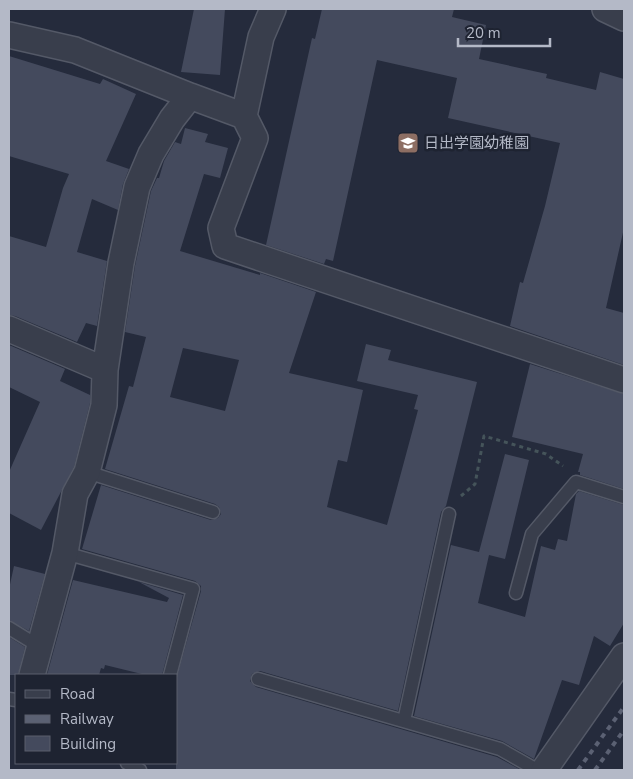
<svg xmlns="http://www.w3.org/2000/svg" width="633" height="779" viewBox="0 0 633 779" font-family="'Nunito Sans','Noto Sans JP',sans-serif">
<style>
.building{fill:#444a5d;fill-rule:evenodd}
.lines{fill:none;stroke-linecap:round;stroke-linejoin:round}
.lane-casing{stroke:#545967;stroke-width:15}
.street-casing{stroke:#545967;stroke-width:28}
.path{stroke:#45545a;stroke-width:3;stroke-dasharray:4 4;stroke-linecap:butt}
.lane{stroke:#393e4c;stroke-width:12}
.street{stroke:#393e4c;stroke-width:25}
.rail{stroke:#5b6173;stroke-width:4;stroke-dasharray:5 5;stroke-linecap:butt}
.labels{text-anchor:middle;stroke-width:5;stroke-linejoin:round;paint-order:stroke}
.poi-label{font-size:15px;fill:#b4b9c7;stroke:#1e2331;text-anchor:start}
</style>
<rect width="100%" height="100%" fill="#252b3c"/>
<path class="building" d="M194,9H225L220,75L181,72Z
M322,9H454L452,17L486,25L479,59L547,74L546,78L596,90L600,72L624,79V228L606,308L624,313V365L510,326L520,282L523,283L545,206L560,143L448,118L457,78L377,60L333,261L326,259L324,264L266,245L312,38L315,39Z
M9,56L100,84L103,79L136,94L106,161L129,169L123,184L118,210L92,199L77,252L107,261L97,326L86,323L77,342L15,316L9,315V236L46,247L63,188L69,174L9,156Z
M185,128L208,134L205,142L228,148L220,178L204,174L180,251L260,275V273L316,292L289,373L363,390L347,462L338,460L327,507L387,525L418,410L414,409L418,395L357,381L366,344L391,350L388,360L477,382L446,506L441,512L398,711L260,671L252,674L250,681L256,687L497,757L521,770H176V680L201,591V586L195,581L82,549L101,485L211,520L218,518L221,514L219,507L215,504L105,469L129,386L133,387L146,337L125,332L135,266L151,191L157,178H159L164,161L175,142L181,144ZM183,348L239,360L225,411L170,397Z
M9,345L65,369L60,381L90,395V403L74,467L41,530L9,513V472L40,402L9,387Z
M530,364L624,394V489L580,475V472H578L583,454L512,437Z
M505,454L529,460L505,559L489,555L478,603L525,617L541,546L555,550L558,539L567,541L576,494L579,491L624,505V623L610,646L594,636L579,685L562,680L534,759L502,741L414,716L451,545L479,552Z
M14,566L45,574L29,631L9,620V589Z
M73,580L167,602L169,598L139,582L183,595L162,675H146L105,665L104,669L101,668L99,675H47Z
M9,637L25,647L18,675H9Z"/>
<g class="lines">
<g class="lane-casing">
<path id="lane" d="M87,472L213,512
M65,553L193,589L170,675
M516,593L532,534L576,482L624,497
M9,628L40,647
M258,679L500,749L537,770
M9,699L16,700
M404,721L449,514
M127,763L140,770"/>
</g>
<g class="street-casing">
<path id="street" d="M273,9L261,37L244,116L255,138L221,228L225,246L624,380
M605,9L624,18
M9,35L75,50L190,96
M9,329L105,370
M32,675L65,553L75,494L87,472L104,405L105,370L121,263L137,187L151,154L172,119L190,96L244,116
M544,770L624,656"/>
</g>
<path class="path" d="M461,496L475,484L484,436L546,454L563,466"/>
<use href="#lane" class="lane"/>
<use href="#street" class="street"/>
<path class="rail" d="M578,770L624,707
M595,770L624,730"/>
</g>
<defs>
<g id="school-square" transform="scale(1.125)"><rect x="-9" y="-9" width="18" height="18" rx="4" fill="#8d6e63" stroke="#1e2331"/><path d="M0-5L7-2L0 1L-7-2ZM-4 1L0 2.5L4 1V4Q0 6-4 4Z" fill="#fff"/></g>
</defs>
<g fill-rule="evenodd">
<use href="#school-square" x="408" y="143"/>
</g>
<g class="labels">
<g class="poi-label">
<text x="424" y="148">日出学園幼稚園</text>
</g>
</g>
<rect width="633" height="779" fill="none" stroke="#b4b9c7" stroke-width="20"/>
<rect x="15" y="674" width="162" height="90" fill="#1e2331" stroke="#5a5f6d"/>
<rect x="25" y="690" width="25" height="8" fill="#393e4c" stroke="#5a5f6d"/>
<text x="60" y="699" font-size="15" fill="#b4b9c7">Road</text>
<rect x="25" y="715" width="25" height="8" fill="#5b6173" stroke="#5a5f6d"/>
<text x="60" y="724" font-size="15" fill="#b4b9c7">Railway</text>
<rect x="25" y="736" width="25" height="15" fill="#444a5d" stroke="#5a5f6d"/>
<text x="60" y="749" font-size="15" fill="#b4b9c7">Building</text>
<path d="M458 38v8h92v-8" fill="none" stroke="#b4b9c7" stroke-width="2.5"/>
<text x="466" y="38" font-size="15" fill="#b4b9c7" stroke="#1e2331" stroke-width="4" paint-order="stroke">20 m</text>
</svg>
